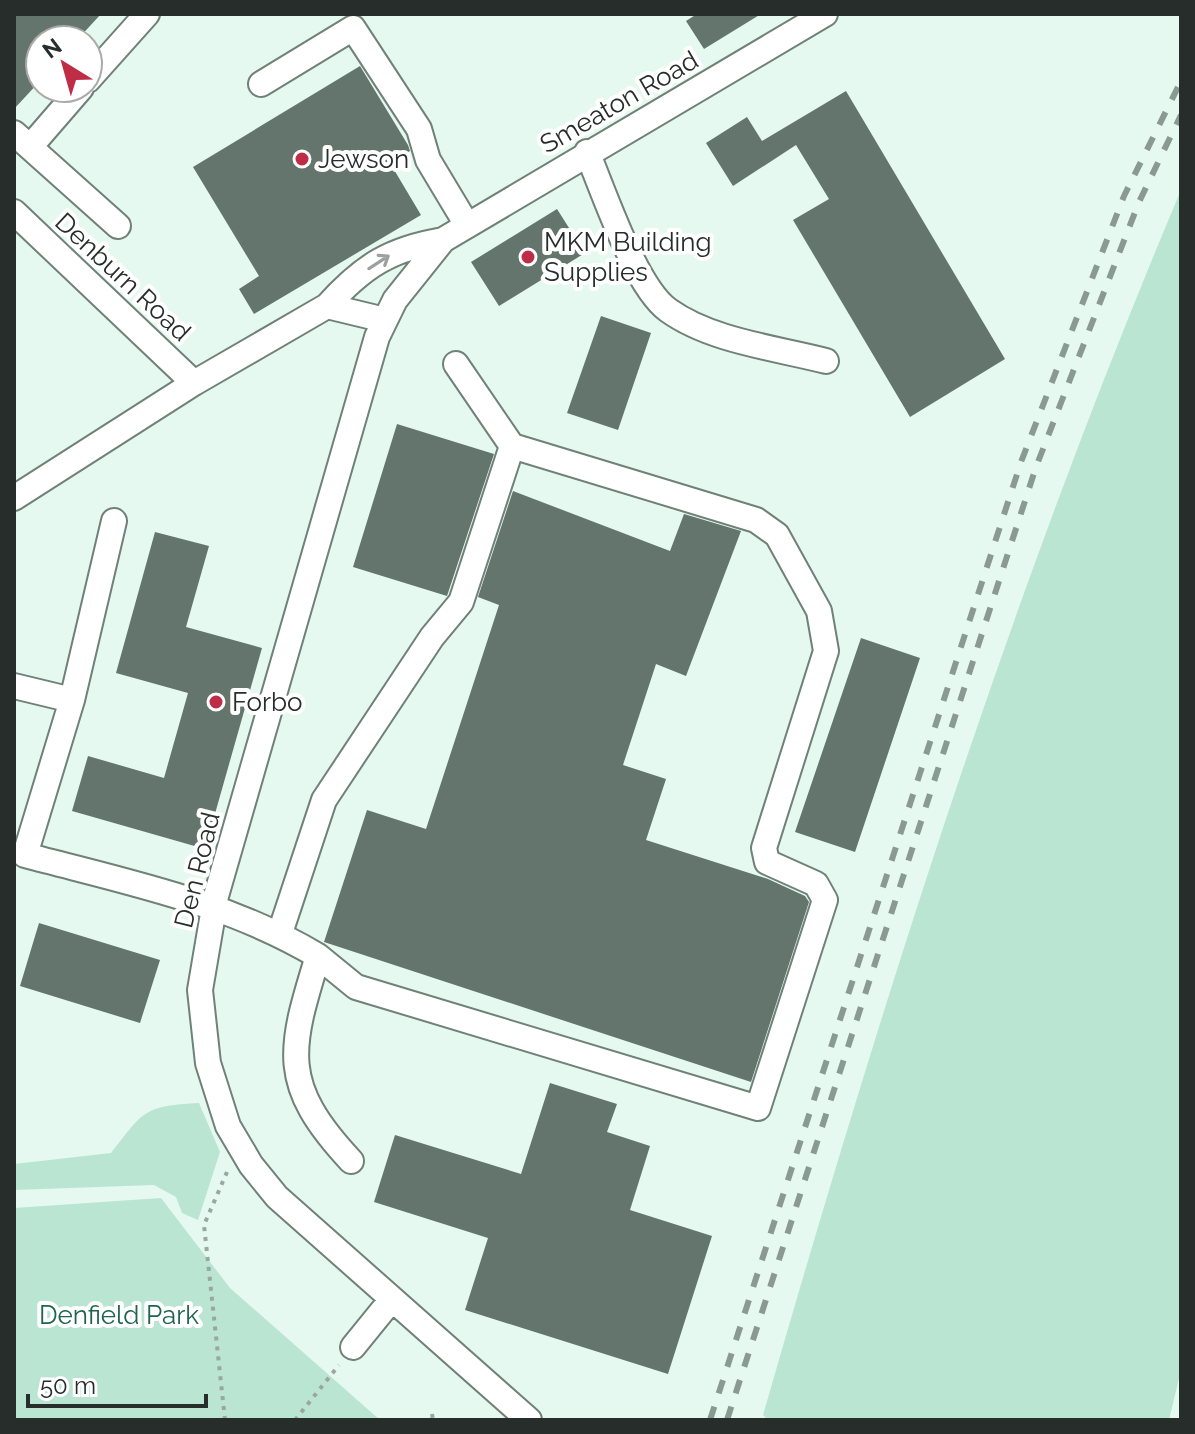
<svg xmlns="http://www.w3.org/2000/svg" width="1195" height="1434" viewBox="0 0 1195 1434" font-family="Raleway,sans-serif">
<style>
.green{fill:#bbe5d3}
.building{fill:#64756d}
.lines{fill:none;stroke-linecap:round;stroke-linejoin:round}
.minor-casing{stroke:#6f8179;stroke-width:28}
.path{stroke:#98a7a0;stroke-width:4;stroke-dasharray:4 6;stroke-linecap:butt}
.minor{stroke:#fff;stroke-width:24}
.rail{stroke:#8b9993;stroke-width:6;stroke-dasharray:14 14;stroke-linecap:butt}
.oneway{stroke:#9da09f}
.poi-dot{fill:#be2d45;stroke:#fff;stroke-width:3}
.labels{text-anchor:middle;stroke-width:8;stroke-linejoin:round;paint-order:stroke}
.street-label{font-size:26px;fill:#262d2a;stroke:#fff}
.poi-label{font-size:26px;fill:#262d2a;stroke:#fff;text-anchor:start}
.park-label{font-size:26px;fill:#1f654d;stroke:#fff}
</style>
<rect width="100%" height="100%" fill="#e5f9f0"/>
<path class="green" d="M1181,190V1370L1169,1420H768L763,1415C882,1001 1013,587 1181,190Z
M199,1103L220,1152L198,1220L182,1213L176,1197L154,1185L14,1190V1164L111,1153C144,1111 143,1106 199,1103Z
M161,1198L230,1288L380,1420H14V1208Z"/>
<path class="building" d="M14,14H101L77,40H40V81L14,109Z
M697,14H761L704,49L686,21Z
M360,66L408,145L410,151L390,163L421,215L254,314L239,289L259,276L193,167Z
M846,91L1005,359L910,417L793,220L829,199L796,145L733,186L706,143L747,117L762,141Z
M557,209L585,253L499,306L471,262Z
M601,316L651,333L618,430L567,413Z
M397,424L494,454L447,596L353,567Z
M513,491L670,551L684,514L741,531L686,676L656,664L623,765L666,779L646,840L768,879L805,896L809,902L751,1082L324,942L367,810L426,829L499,605L478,597Z
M155,532L209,546L186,627L262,648L205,849L72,811L88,756L164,778L188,693L116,673Z
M861,638L920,658L855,852L795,832Z
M39,923L160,960L140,1023L20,986Z
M550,1083L617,1104L607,1132L650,1146L630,1210L712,1236L668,1374L465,1310L488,1238L374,1202L395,1135L521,1174Z"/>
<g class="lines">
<g class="minor-casing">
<path id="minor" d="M88,80L147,14
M261,84L353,28L419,129L428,160L467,225
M14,133L118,226
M30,147L81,88
M587,152C604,192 635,286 668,310C711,341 776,348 826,361
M14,212L194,383
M327,306C363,266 390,249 443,240
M14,498L194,383L327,306L385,320
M114,521L72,700L25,855C126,882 228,902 318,956
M14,686L72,700
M280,933L324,800L432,637L461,602L512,446
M351,1161C279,1084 289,1050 318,956L356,987L758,1108L825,900L816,884L767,862L764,848L826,651L819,611L777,535L756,520L512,446L456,364
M353,1347L392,1299
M529,1420L277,1197L251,1165L228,1126L208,1063L200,990L216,896L377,337L395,300L443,240L825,14"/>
</g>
<path class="path" d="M432,1414L433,1420
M225,1420L204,1225L227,1172
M295,1420L339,1365"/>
<use href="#minor" class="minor"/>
<path class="rail" d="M710,1420L1021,462L1124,196L1181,81
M727,1420L1036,467L1139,202L1181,115"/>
</g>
<defs><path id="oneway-shaft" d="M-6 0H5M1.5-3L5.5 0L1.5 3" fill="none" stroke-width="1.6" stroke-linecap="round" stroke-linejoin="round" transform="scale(2)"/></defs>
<use class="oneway" href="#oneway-shaft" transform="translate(379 262) rotate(-33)"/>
<g class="poi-dot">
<circle cx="302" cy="159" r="8"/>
<circle cx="528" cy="257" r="8"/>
<circle cx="216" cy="702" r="8"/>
</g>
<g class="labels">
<g class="street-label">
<text transform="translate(619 102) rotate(-30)" y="9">Smeaton Road</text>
<text transform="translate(123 277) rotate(43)" y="9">Denburn Road</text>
<text transform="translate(197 870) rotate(-76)" y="9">Den Road</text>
</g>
<g class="poi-label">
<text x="318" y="168">Jewson</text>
<text x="544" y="251">MKM Building<tspan x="544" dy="30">Supplies</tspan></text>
<text x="232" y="711">Forbo</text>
</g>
<g class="park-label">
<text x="119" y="1324">Denfield Park</text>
</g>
</g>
<rect width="1195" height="1434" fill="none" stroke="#262d2a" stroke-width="32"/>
<g transform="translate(64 64) rotate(323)"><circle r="38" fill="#ffffff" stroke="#a8abaa" stroke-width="2"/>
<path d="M0-6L14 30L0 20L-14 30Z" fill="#be2d45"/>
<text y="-12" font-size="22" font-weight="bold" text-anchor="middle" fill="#262d2a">N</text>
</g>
<path d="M28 1394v12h178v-12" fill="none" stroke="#262d2a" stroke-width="4"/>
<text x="40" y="1394" font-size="24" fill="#262d2a" stroke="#ffffff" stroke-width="6" paint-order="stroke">50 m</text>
</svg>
